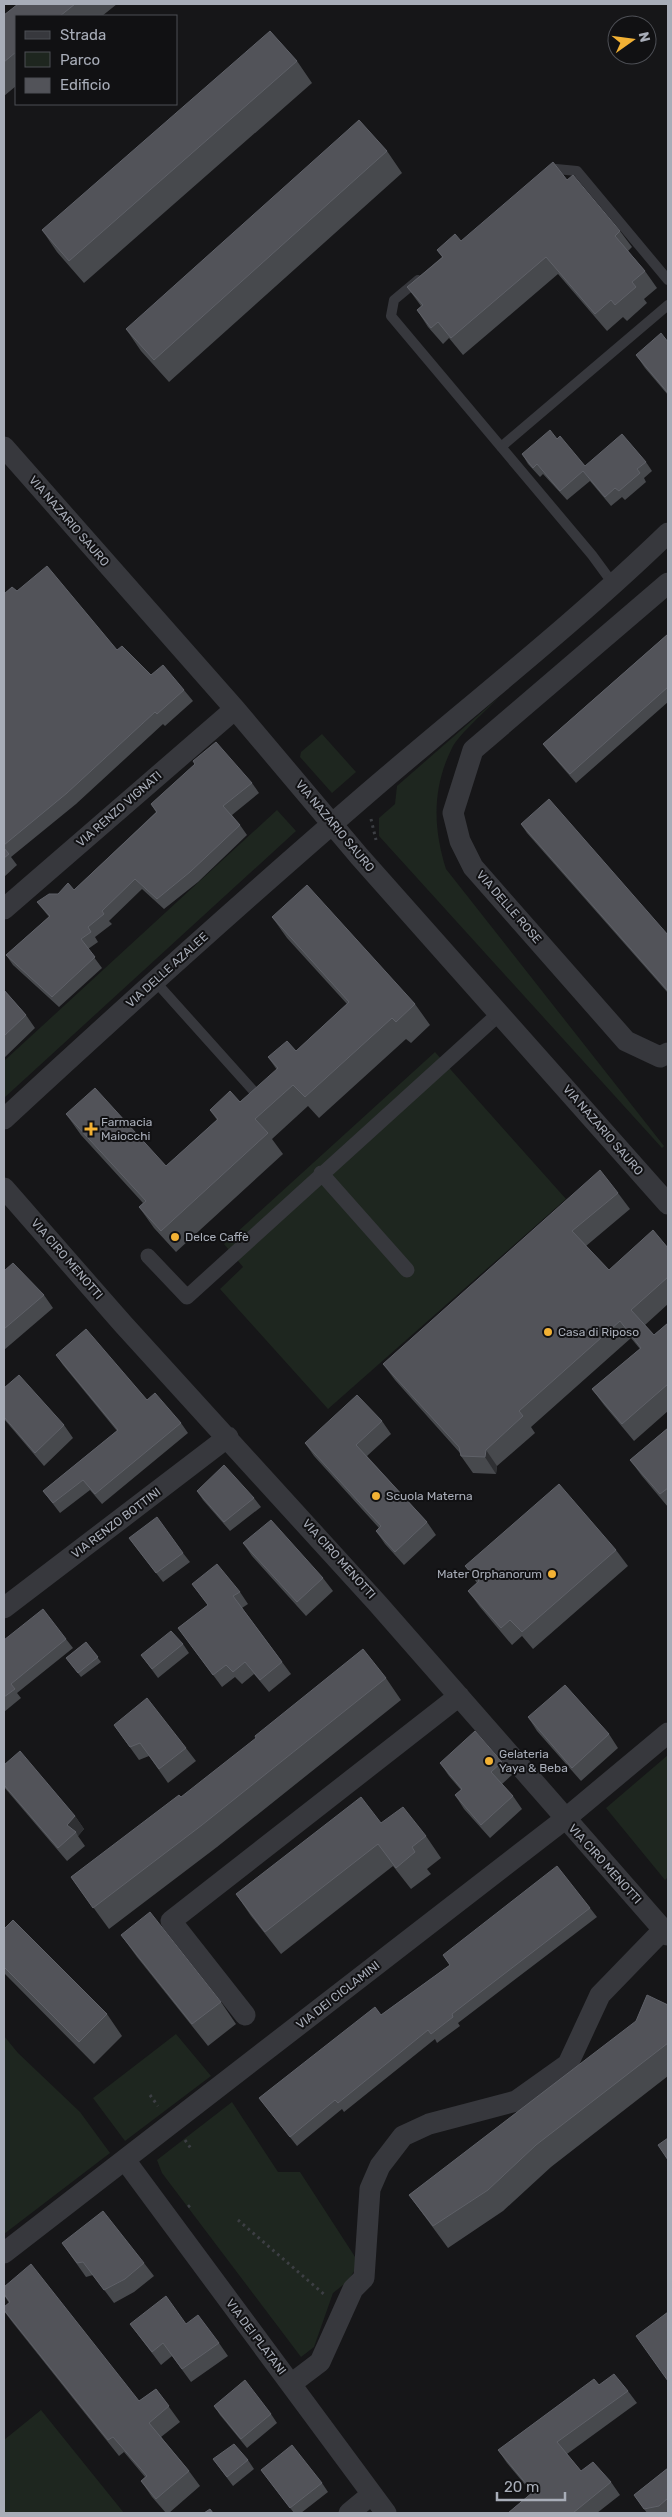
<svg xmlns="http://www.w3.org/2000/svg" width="672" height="2517" viewBox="0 0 672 2517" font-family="Rubik,sans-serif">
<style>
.green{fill:#1e261f}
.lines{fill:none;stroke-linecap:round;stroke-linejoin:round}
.path{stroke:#3d3f44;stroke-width:3;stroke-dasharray:2.5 4;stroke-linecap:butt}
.service{stroke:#37383d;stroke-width:10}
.pedestrian{stroke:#37383d;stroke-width:15}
.minor{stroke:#37383d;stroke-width:21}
.wall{fill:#47494d}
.shaded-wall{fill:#2f3033}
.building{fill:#525359;stroke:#5f6168}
.poi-dot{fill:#f2b134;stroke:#111113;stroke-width:2}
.labels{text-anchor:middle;stroke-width:4;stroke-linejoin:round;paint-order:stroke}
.street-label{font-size:12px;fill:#a8adb8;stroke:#111113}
.poi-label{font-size:12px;fill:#a8adb8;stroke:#111113;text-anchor:start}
</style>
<rect width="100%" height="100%" fill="#161618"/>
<path class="green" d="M499,697C487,710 459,734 452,748C432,788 433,828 446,869L664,1146L662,1148L379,836V818L395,804L397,786Z
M322,734L356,772L332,793L300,757L301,752Z
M277,810L296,831L4,1098V1061Z
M435,1052L566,1199L328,1409L220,1289L243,1267L224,1244Z
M668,1755V1877L665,1880L606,1808Z
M176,2034L211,2076L125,2141L93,2098Z
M4,2036L18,2053L80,2112L110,2153L4,2234Z
M232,2102L278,2172H300L359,2263L348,2281L333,2293L314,2347L301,2357L162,2173L157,2160Z
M41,2410L124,2513H4V2440Z"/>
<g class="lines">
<path class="path" d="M371,819L376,840
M150,2095L158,2106
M185,2140L192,2150
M188,2207L193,2203
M238,2220L326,2296"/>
<path class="service" d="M548,176L556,169L577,171L668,280
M418,280L394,300L391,316L592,555L614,585
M501,447L668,305
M154,980L258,1096"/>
<path class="pedestrian" d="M321,1173L407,1270
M148,1256L187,1297L500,1013"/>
<path class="minor" d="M4,447L235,709L359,856L668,1204
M668,583L473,750L453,813L460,841L473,867L626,1041L660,1057L668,1053
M4,909L235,709
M4,1119C124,1008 245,899 369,792C469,706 573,625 668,533
M4,1188L123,1324L378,1604L668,1935
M4,1608L228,1437
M245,2015L171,1921L459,1696
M125,2160L386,2513
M4,2253L565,1819L668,1733
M291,2384L320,2362L353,2289L364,2278L370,2189L380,2166L403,2136L429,2124L516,2101L568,2064L600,1995L663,1930
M349,2513L372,2494"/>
</g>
<path class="wall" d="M18,4H117L102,16H16V86L4,96V15Z
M297,61L312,83L84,283L57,252L42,230Z
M387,151L402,173L169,382L141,351L126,329Z
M620,231L632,247L628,251L645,271L657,288L644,299L647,303L627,321L623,317L607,331L558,274L463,355L449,338L443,344L428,327L417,310L421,306L407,287L442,257L437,250L461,241Z
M668,342V395L645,368L636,355Z
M557,439L585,466L646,462L652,471L644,478L646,482L625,500L622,497L611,506L590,481L567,500L543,474L540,477L528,464L522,454Z
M17,591L117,650L151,675L184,690L193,701L165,726L163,724L76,804L11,857L17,865L4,877V594Z
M668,634V702L576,783L550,753L543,744Z
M252,783L259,793L232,815L240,825L247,835L198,882L164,909L142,889L109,921L112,924L95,937L98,942L88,949L102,968L59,1007L13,965L6,955L49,917L37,902L58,894L74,890L156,812L151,804Z
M521,824L668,935V993L527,833Z
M272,917L415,1004L430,1025L411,1043L406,1039L319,1118L308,1106L272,1139L283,1154L176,1252L154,1228L139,1207L143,1203L81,1135L66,1114L166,1166L217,1120L210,1110L240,1102L277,1070L268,1057L296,1051L347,1004L287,938Z
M4,990L26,1015L35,1028L4,1058Z
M618,1193L630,1209L586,1246L609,1270L668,1248V1304L645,1325L654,1335L668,1323V1411L634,1441L604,1405L592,1389L640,1349L631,1338L531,1427L535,1433L497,1466L496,1474L473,1473L461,1456L460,1453L395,1380L383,1364Z
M4,1271L44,1295L53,1308L4,1350Z
M56,1355L147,1400L181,1423L188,1433L102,1504L90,1490L60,1513L43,1491L117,1431L63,1365Z
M4,1388L64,1425L73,1438L44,1466L4,1419Z
M382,1421L391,1434L367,1456L427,1522L436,1535L404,1565L385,1544L376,1531L379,1528L314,1456L305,1443Z
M668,1428V1507L642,1476L630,1460Z
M197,1491L254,1498L261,1507L230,1531L203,1500Z
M129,1538L183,1553L190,1562L163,1582Z
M243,1543L323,1578L333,1591L306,1616L252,1556Z
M616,1550L628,1566L533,1649L522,1636L512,1645L480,1607L468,1591L477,1583L465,1566Z
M192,1584L240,1592L248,1604L242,1608L291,1674L269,1692L254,1674L242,1684L235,1677L222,1687L178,1628L208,1605Z
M66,1639L73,1648L17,1693L21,1698L4,1712V1640Z
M86,1642L101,1662L81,1677L66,1658Z
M183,1644L189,1653L158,1678L141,1655Z
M386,1678L401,1700L217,1847L109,1929L71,1877L181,1797Z
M528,1717L609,1734L618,1748L581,1781L537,1731Z
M114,1725L186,1748L196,1761L168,1783L149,1756L139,1760Z
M502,1762L512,1775L502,1784L513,1796L522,1809L490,1838L464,1809L455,1795L461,1790L449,1776L440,1763Z
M4,1765L75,1816L84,1829L78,1836L85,1846L67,1861L4,1787Z
M381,1823L426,1836L441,1858L427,1869L431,1874L411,1889L393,1866L281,1954L251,1916L236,1894Z
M590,1908L597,1917L458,2023L460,2026L437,2043L435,2039L344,2112L342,2109L297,2146L259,2098L381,2015L450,1965L443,1955Z
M4,1929L107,2014L122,2036L94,2064L4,1973Z
M121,1935L221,2002L236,2024L208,2046L137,1957Z
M668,2005V2076L551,2167L503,2211L448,2248L409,2195Z
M62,2243L144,2263L154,2276L134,2292L114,2303L93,2275L86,2277Z
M4,2287L139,2401L156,2389L180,2422L161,2437L189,2471L200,2486L169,2513H166L152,2497L141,2481L145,2477L124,2452L119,2456L13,2323L4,2311L9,2303L4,2295Z
M130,2324H186L219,2343L228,2356L191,2382L172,2356L161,2365Z
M599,2385L628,2391L637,2403L567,2454L581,2471L611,2482L620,2495L597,2513H508L532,2493L507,2463L498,2450Z
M214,2406L271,2414L277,2423L247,2448L220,2415Z
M213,2459L248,2460L254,2469L233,2486Z
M668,2468V2513H647L634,2495Z
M261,2470L322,2483L328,2492L301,2513H294Z"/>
<path class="shaded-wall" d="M486,1450L497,1466L496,1474L485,1457Z
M75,1816L84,1829L78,1836L76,1832L67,1825Z"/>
<path class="building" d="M18,4H75L60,16H16V52L4,62V15Z
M270,31L297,61L69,261L42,230Z
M359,120L387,151L154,360L126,329Z
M553,162L567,180L573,175L620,231L615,236L645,271L632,282L636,287L615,305L611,300L595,314L546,257L451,338L438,322L431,328L417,310L423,305L407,287L443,257L437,250L455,234L461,241Z
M661,333L668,342V393L636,355Z
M550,430L557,439L560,436L585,466L622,434L646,462L637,469L640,473L619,491L615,488L605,497L583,471L560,491L537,464L533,468L522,454Z
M47,566L117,650L122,646L151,675L163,665L184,690L157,714L155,712L67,793L4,845V594L12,587L17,591Z
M668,634V687L570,774L543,744Z
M216,742L252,783L223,806L240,825L190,872L157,899L135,879L102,911L104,914L88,927L91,932L81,939L95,957L52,997L6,955L50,916L37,902L49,894H58L68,883L74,890L157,812L151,804L195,764L193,761Z
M549,799L668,935V991L521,824Z
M4,848L9,854L4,858Z
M307,885L415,1004L396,1022L392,1018L305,1097L293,1085L255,1119L268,1133L161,1231L139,1207L146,1201L66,1114L95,1088L166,1166L218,1119L210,1110L230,1091L240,1102L278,1068L268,1057L287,1041L296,1051L349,1002L272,917Z
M4,990L26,1015L4,1036Z
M600,1170L618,1193L572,1231L609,1270L653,1230L668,1248V1277L631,1310L654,1335L668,1323V1384L622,1424L592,1389L641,1348L620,1321L519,1411L523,1416L486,1450L485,1457L461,1456L459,1447L383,1364Z
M13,1263L44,1295L4,1329V1271Z
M86,1329L147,1400L155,1393L181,1423L95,1494L83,1480L53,1503L43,1491L118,1430L56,1355Z
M19,1375L64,1425L35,1453L4,1417V1388Z
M357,1395L382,1421L356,1445L427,1522L395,1552L376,1531L381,1526L305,1443Z
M668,1428V1488L660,1494L630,1460Z
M224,1465L254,1498L224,1522L197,1491Z
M559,1484L616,1550L522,1632L510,1620L501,1628L468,1591L479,1581L465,1566Z
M157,1517L183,1553L156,1573L129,1538Z
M271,1520L323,1578L297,1602L243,1543Z
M217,1564L240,1592L233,1596L282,1662L260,1680L245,1662L233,1672L226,1665L213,1675L178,1628L208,1605L192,1584Z
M43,1609L66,1639L11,1684L15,1689L4,1697V1640Z
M171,1631L183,1644L152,1669L141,1655Z
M86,1642L98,1657L78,1673L66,1658Z
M363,1649L386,1678L202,1825L93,1908L71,1877L179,1795L181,1797L256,1738L255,1736Z
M565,1685L609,1734L572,1768L528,1717Z
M147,1698L186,1748L159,1769L140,1743L130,1747L114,1725Z
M475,1731L502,1762L491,1772L513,1796L481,1825L455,1795L462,1789L440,1763Z
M20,1751L75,1816L67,1825L76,1832L58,1848L4,1785V1765Z
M361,1797L381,1823L403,1807L426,1836L412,1847L415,1852L396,1868L378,1844L265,1932L236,1894Z
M557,1866L590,1908L452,2014L453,2017L431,2034L428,2030L338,2103L335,2100L290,2137L259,2098L375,2007L381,2015L450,1965L443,1955Z
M150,1912L221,2002L192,2024L121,1935Z
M13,1920L107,2014L79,2042L4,1967V1929Z
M647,1995L668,2005V2043L536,2145L488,2190L433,2226L409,2195L636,2021Z
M668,2138V2160L658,2145Z
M103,2211L144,2263L125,2279L104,2290L83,2262L77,2263L62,2243Z
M31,2264L139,2401L156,2389L169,2406L149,2423L189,2471L156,2499L141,2481L147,2476L113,2437L108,2440L4,2310V2307L10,2302L4,2294V2287Z
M166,2296L186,2324L198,2315L219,2343L182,2369L163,2343L152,2352L130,2324Z
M668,2312V2381L636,2336Z
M614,2374L628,2391L557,2442L581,2471L593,2462L611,2482L573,2513H508L533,2492L498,2450L594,2379L599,2385Z
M245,2380L271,2414L241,2439L214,2406Z
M234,2444L248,2460L227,2477L213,2459Z
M292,2445L322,2483L290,2508L261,2470Z
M668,2468V2498L659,2506L644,2509L634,2495Z
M210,2509L213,2513H204Z"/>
<g class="poi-dot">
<path d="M88.5 1121.5h5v5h5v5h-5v5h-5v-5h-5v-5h5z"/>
<circle cx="175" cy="1237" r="5"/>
<circle cx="548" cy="1332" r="5"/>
<circle cx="376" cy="1496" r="5"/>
<circle cx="552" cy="1574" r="5"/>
<circle cx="489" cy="1761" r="5"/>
</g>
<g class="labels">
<g class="street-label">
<text transform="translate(69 521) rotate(49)" y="4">VIA NAZARIO SAURO</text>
<text transform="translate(119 809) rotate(-41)" y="4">VIA RENZO VIGNATI</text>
<text transform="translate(335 826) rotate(50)" y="4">VIA NAZARIO SAURO</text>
<text transform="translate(509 907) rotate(49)" y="4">VIA DELLE ROSE</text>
<text transform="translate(167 970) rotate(-42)" y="4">VIA DELLE AZALEE</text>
<text transform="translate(603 1130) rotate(49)" y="4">VIA NAZARIO SAURO</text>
<text transform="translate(67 1259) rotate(49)" y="4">VIA CIRO MENOTTI</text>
<text transform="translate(116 1523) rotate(-37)" y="4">VIA RENZO BOTTINI</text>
<text transform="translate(339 1559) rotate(48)" y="4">VIA CIRO MENOTTI</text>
<text transform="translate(605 1864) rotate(48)" y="4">VIA CIRO MENOTTI</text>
<text transform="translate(338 1995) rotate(-38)" y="4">VIA DEI CICLAMINI</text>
<text transform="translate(256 2337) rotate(53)" y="4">VIA DEI PLATANI</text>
</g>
<g class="poi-label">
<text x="101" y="1126">Farmacia<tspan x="101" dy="14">Maiocchi</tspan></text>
<text x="185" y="1241">Delce Caffè</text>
<text x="558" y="1336">Casa di Riposo</text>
<text x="386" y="1500">Scuola Materna</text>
<text x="542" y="1578" text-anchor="end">Mater Orphanorum</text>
<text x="499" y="1758">Gelateria<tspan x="499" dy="14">Yaya &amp; Beba</tspan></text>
</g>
</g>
<rect width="672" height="2517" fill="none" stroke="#a8adb8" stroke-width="10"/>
<rect x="15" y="15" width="162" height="90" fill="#111113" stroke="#4d4f55"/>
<rect x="25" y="31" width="25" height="8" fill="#37383d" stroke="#4d4f55"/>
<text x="60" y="40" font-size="15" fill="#a8adb8">Strada</text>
<rect x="25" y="52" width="25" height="15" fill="#1e261f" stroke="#4d4f55"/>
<text x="60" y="65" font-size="15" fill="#a8adb8">Parco</text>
<rect x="25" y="78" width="25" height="15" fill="#525359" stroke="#4d4f55"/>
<text x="60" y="90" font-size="15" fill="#a8adb8">Edificio</text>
<g transform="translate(632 40) rotate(76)"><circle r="24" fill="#111113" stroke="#4d4f55"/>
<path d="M0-4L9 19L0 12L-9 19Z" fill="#f2b134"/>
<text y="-8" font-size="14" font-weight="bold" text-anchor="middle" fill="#a8adb8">N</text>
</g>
<path d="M497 2492v8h68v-8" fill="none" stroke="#a8adb8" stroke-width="2.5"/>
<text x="504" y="2492" font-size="15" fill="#a8adb8" stroke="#111113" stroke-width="4" paint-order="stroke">20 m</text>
</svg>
